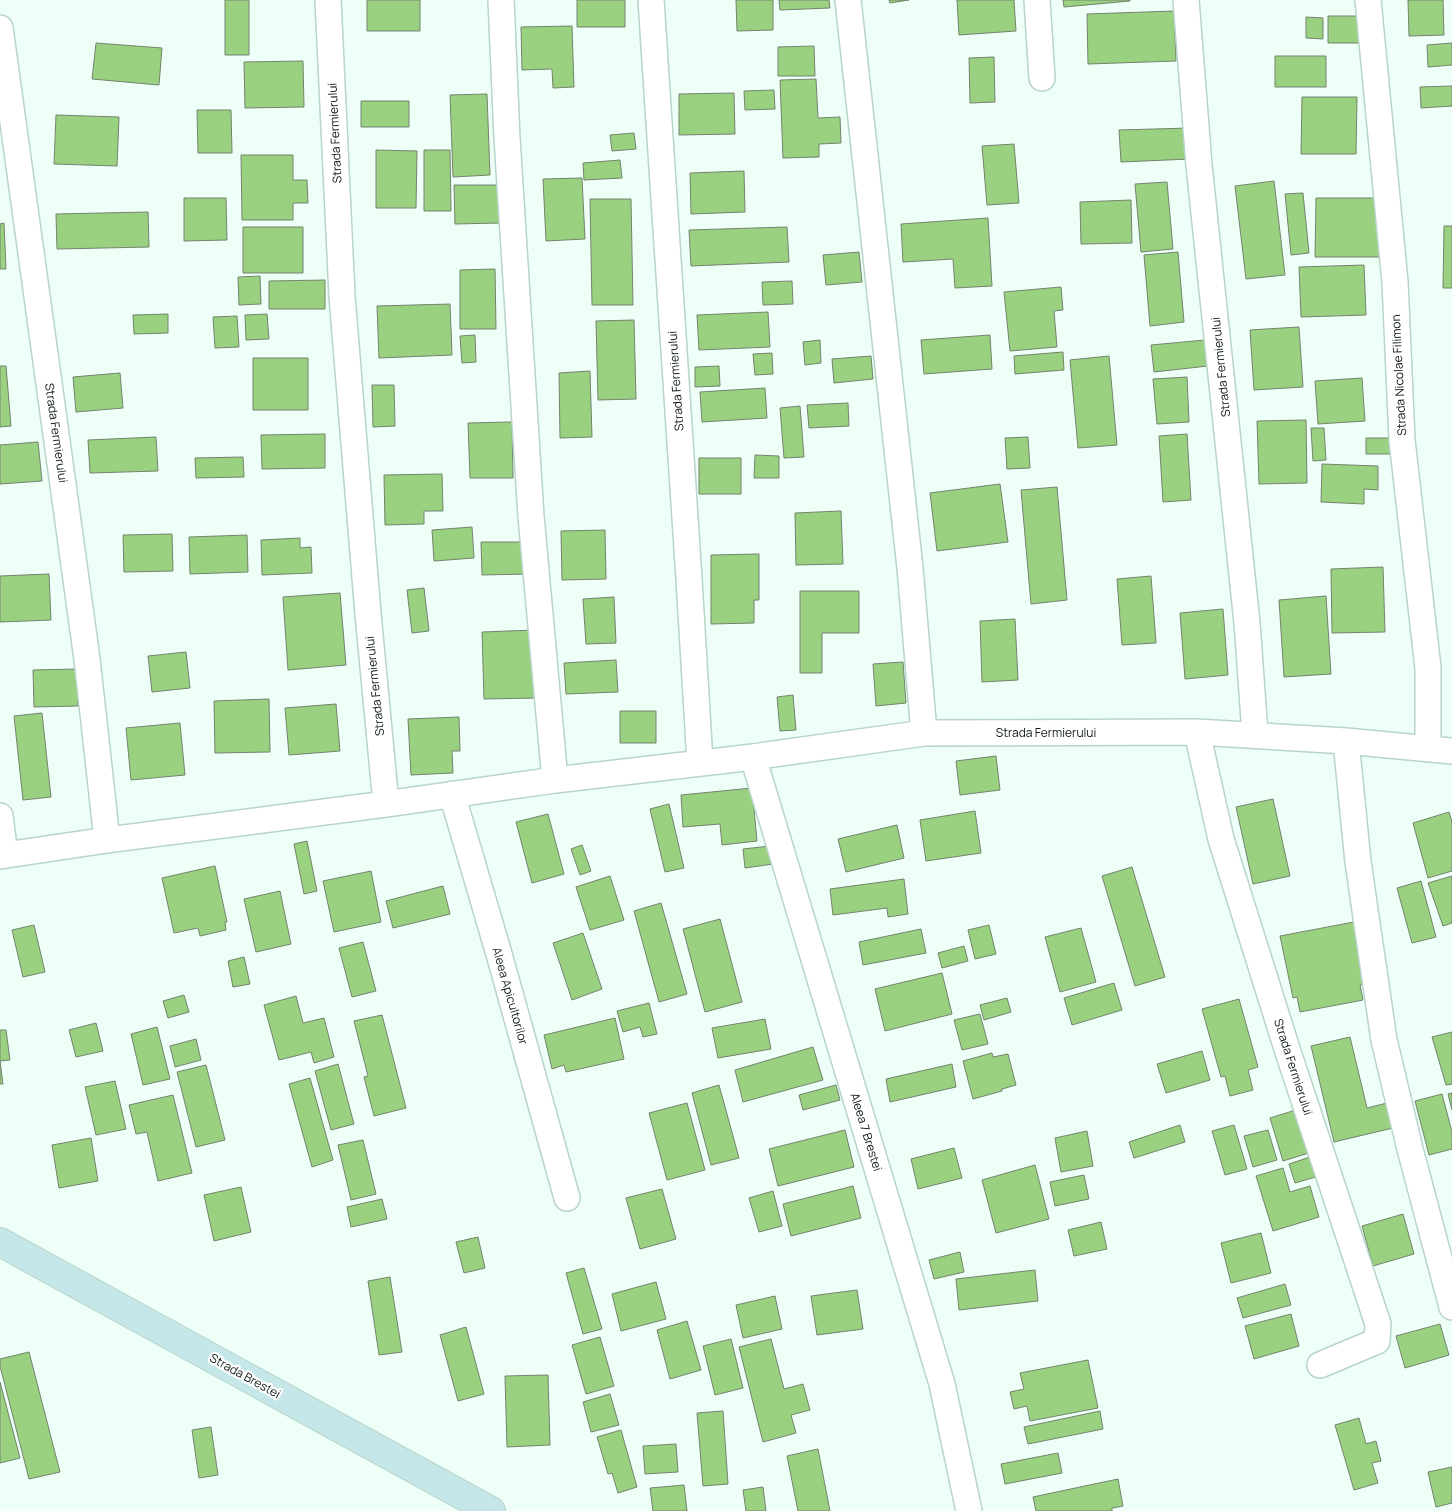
<svg xmlns="http://www.w3.org/2000/svg" width="1452" height="1511" viewBox="0 0 1452 1511" font-family="Manrope,sans-serif">
<style>
.building{fill:#9ad181;stroke:#74836e}
.lines{fill:none;stroke-linecap:round;stroke-linejoin:round}
.minor-casing{stroke:#b8d5c9;stroke-width:28}
.secondary-casing{stroke:#b8d5c9;stroke-width:30}
.minor{stroke:#fff;stroke-width:25}
.secondary{stroke:#c6e7e9;stroke-width:28}
.labels{text-anchor:middle;stroke-width:4.5;stroke-linejoin:round;paint-order:stroke}
.street-label{font-size:12px;fill:#0f1915;stroke:#fff}
</style>
<rect width="100%" height="100%" fill="#edfff7"/>
<path class="building" d="M225,0H249V55H225Z
M367,0H420V31H367Z
M577,0H625V27H577Z
M736,0H773V30L737,31Z
M779,0H829L830,8L780,10Z
M889,0H909L890,3Z
M957,0H1014L1016,31L959,35Z
M1063,0H1130V1L1064,7Z
M1408,0H1443L1444,35L1409,36Z
M1174,11L1176,61L1088,64L1087,14Z
M1328,16H1361V43H1328Z
M1306,17L1323,18V39L1306,38Z
M572,26L574,87L553,88L552,69L522,70L521,27Z
M96,43L162,48L159,85L92,79Z
M1452,43V65L1428,67L1427,45Z
M814,46L815,76H778V47Z
M1275,56H1326V87H1275Z
M994,57L995,102L970,103L969,58Z
M303,61L304,107L245,108L244,62Z
M816,79L818,118L840,117L841,143L819,144V157L783,158L780,80Z
M1452,86V106L1421,108L1420,87Z
M774,90L775,109L745,110L744,91Z
M734,93L735,134L679,135V94Z
M487,94L490,175L453,177L450,95Z
M1302,97H1357L1356,154H1301Z
M361,101H409V127H361Z
M197,110H231L232,153H198Z
M56,115L119,117L117,166L54,164Z
M1189,128L1190,159L1121,162L1119,130Z
M634,133L636,149L612,151L610,135Z
M1014,144L1019,203L987,205L982,146Z
M376,150L417,151L416,208H376Z
M424,150H450L451,211H424Z
M241,155H293V180H307L308,203H293V220H242Z
M620,160L622,178L584,180L583,163Z
M744,171L745,212L691,214L690,173Z
M582,178L585,239L546,241L543,179Z
M1274,181L1285,275L1246,279L1235,186Z
M1167,182L1173,249L1141,252L1135,184Z
M454,185H500V223L455,224Z
M1303,193L1309,253L1291,255L1285,194Z
M184,198H226L227,240L184,241Z
M1316,198H1382L1381,257H1315Z
M590,199H631L633,305H592Z
M1131,200L1132,243L1081,244L1080,202Z
M148,212L149,247L57,249L56,214Z
M988,218L992,286L955,288L953,259L903,262L901,224Z
M4,223L6,269H0V224Z
M1444,226H1452V288H1443Z
M243,227H303V273H243Z
M787,227L789,262L691,266L689,230Z
M859,252L862,282L826,285L823,255Z
M1178,252L1184,322L1150,326L1144,255Z
M1364,265L1366,315L1301,317L1299,267Z
M495,269L496,329H460V270Z
M260,276L261,304L239,305L238,277Z
M325,280V309H269V281Z
M792,281L793,304L763,305L762,282Z
M1061,287L1063,310L1054,311L1057,347L1010,351L1004,292Z
M450,304L452,355L379,358L377,306Z
M768,312L770,347L699,350L697,315Z
M168,314V333L134,334L133,315Z
M267,314L269,339L246,340L245,315Z
M237,316L239,347L215,348L213,317Z
M634,320L636,399L598,400L596,321Z
M1299,327L1303,387L1254,390L1250,330Z
M475,335L476,362L462,363L460,336Z
M990,335L992,369L924,374L921,340Z
M820,340L821,363L805,365L803,342Z
M1205,340L1208,366L1154,372L1151,345Z
M1063,352L1064,370L1015,374L1014,356Z
M772,353L773,374L755,375L753,354Z
M871,356L873,379L834,383L832,359Z
M1109,356L1117,445L1078,448L1070,360Z
M253,358H308V410H253Z
M0,366H6L11,426L0,427Z
M719,366L720,386L695,387V367Z
M590,371L592,437L560,438L559,373Z
M120,373L123,408L76,412L73,377Z
M1187,377L1189,422L1157,424L1153,379Z
M1362,378L1365,421L1318,424L1315,381Z
M372,385H394L395,426L373,427Z
M765,388L767,418L702,422L700,392Z
M848,403L849,426L809,428L807,405Z
M800,406L804,457L784,458L780,408Z
M1306,420L1307,483L1259,484L1257,421Z
M512,422L513,478H470L468,423Z
M1311,428H1324L1326,460L1313,461Z
M325,434V468L262,469L261,435Z
M1187,434L1191,500L1163,502L1159,436Z
M156,437L158,471L90,473L88,440Z
M1028,437L1030,468L1007,469L1005,438Z
M1366,438H1397V454H1366Z
M38,442L42,481L0,484V445Z
M755,455L779,456V478H754Z
M243,457L244,477L196,478L195,458Z
M699,458H741V494H699Z
M1322,464L1378,466V490L1364,489V504L1321,502Z
M442,474L443,511H424V524L385,525L384,475Z
M1000,484L1008,542L937,551L930,493Z
M1057,487L1067,600L1031,604L1021,490Z
M841,511L843,564L796,565L795,513Z
M472,527L474,558L434,561L432,530Z
M605,530L606,579L562,580L561,531Z
M172,534L173,571L124,572L123,535Z
M247,535L248,572L190,574L189,537Z
M300,538V548L311,547L312,573L262,575L261,540Z
M481,542H528V574L482,575Z
M759,554V600H754V623L711,624V555Z
M1383,567L1385,632L1332,633L1331,569Z
M49,574L51,620L0,622V576Z
M1151,576L1156,643L1122,645L1117,579Z
M424,588L429,631L412,633L407,590Z
M800,591H859V633H822V673H800Z
M340,593L346,665L288,670L283,597Z
M1326,596L1331,674L1284,677L1279,600Z
M614,597L616,643L586,644L583,599Z
M1223,609L1228,675L1185,679L1180,613Z
M1015,619L1018,680L982,682L980,621Z
M535,630L537,698L484,699L482,632Z
M186,652L190,688L152,692L148,656Z
M616,660L618,692L566,694L564,663Z
M903,662L906,703L876,706L873,664Z
M77,669L78,706L34,707L33,670Z
M793,695L796,730L780,731L777,697Z
M269,699L270,752L215,753L214,701Z
M336,704L340,751L289,755L285,708Z
M620,711H656V743H620Z
M42,713L51,797L23,800L14,716Z
M459,717L460,751H452L453,773L411,775L408,719Z
M180,723L185,775L131,780L126,728Z
M996,756L1000,790L960,795L956,761Z
M752,788L757,841L722,845L720,824L683,827L681,795Z
M1273,799L1290,876L1253,884L1236,807Z
M669,804L684,868L665,872L650,809Z
M975,811L981,853L926,861L920,820Z
M1449,812L1452,822V871L1428,878L1413,823Z
M548,814L564,874L532,883L516,822Z
M897,825L904,858L846,872L838,839Z
M307,841L317,891L304,894L294,844Z
M582,845L591,871L580,875L571,849Z
M770,846L773,864L745,868L743,849Z
M215,866L227,922H225L226,930L200,936L198,928L174,933L162,878Z
M1132,867L1165,977L1135,986L1102,876Z
M371,871L381,922L334,932L323,881Z
M610,876L624,920L590,930L576,887Z
M1452,876V923L1443,926L1428,883Z
M904,879L908,914L888,917L887,908L833,915L830,889Z
M1421,881L1436,937L1412,943L1397,888Z
M443,886L450,914L393,928L386,901Z
M280,891L291,944L256,952L244,899Z
M661,903L687,994L659,1002L634,911Z
M720,919L742,1002L705,1012L683,929Z
M1354,922L1367,984L1360,985L1363,1000L1300,1012L1297,997L1293,998L1280,936Z
M34,925L45,972L23,977L12,930Z
M989,925L996,954L975,959L968,930Z
M1081,928L1096,982L1060,992L1045,937Z
M921,929L926,953L863,965L859,942Z
M583,933L602,989L572,1000L553,943Z
M363,942L376,991L352,997L339,948Z
M964,946L968,961L942,968L938,953Z
M244,957L250,984L233,987L228,961Z
M942,973L952,1014L885,1031L875,989Z
M1114,983L1122,1010L1072,1025L1064,998Z
M184,995L189,1012L168,1018L163,1001Z
M296,996L303,1023L324,1018L334,1057L314,1063L311,1052L279,1060L264,1005Z
M1007,998L1011,1012L984,1020L980,1005Z
M1239,999L1258,1067L1248,1070L1253,1090L1230,1096L1225,1076L1221,1077L1202,1009Z
M649,1003L657,1034L643,1037L640,1027L623,1032L617,1011Z
M980,1014L988,1044L962,1050L954,1020Z
M382,1015L406,1108L374,1116L364,1077L368,1076L354,1021Z
M615,1018L624,1059L566,1072L564,1065L552,1069L544,1035Z
M765,1019L771,1049L718,1058L712,1028Z
M96,1023L103,1051L76,1057L69,1030Z
M157,1027L170,1079L143,1085L131,1034Z
M0,1030H6L10,1060L0,1061L3,1084H0Z
M1452,1032V1084L1446,1085L1432,1037Z
M1350,1037L1367,1108L1387,1103L1393,1128L1334,1142L1311,1046Z
M196,1039L201,1060L175,1067L170,1046Z
M813,1047L823,1080L743,1102L735,1070Z
M1202,1051L1210,1080L1166,1093L1157,1064Z
M992,1053L993,1057L1008,1054L1016,1085L1002,1089V1091L973,1099L963,1061Z
M338,1064L354,1124L331,1130L315,1071Z
M952,1064L956,1087L890,1102L886,1079Z
M206,1065L225,1140L196,1147L177,1072Z
M310,1078L333,1160L312,1167L289,1084Z
M115,1081L126,1129L96,1135L85,1087Z
M719,1085L739,1158L711,1165L692,1093Z
M836,1085L840,1100L803,1110L799,1095Z
M1452,1093V1110L1448,1094Z
M1442,1094L1452,1132V1149L1429,1155L1415,1101Z
M173,1095L192,1173L158,1181L147,1132L136,1134L129,1105Z
M687,1103L705,1170L667,1180L649,1113Z
M1299,1109L1312,1152L1283,1161L1270,1118Z
M1180,1125L1185,1142L1134,1158L1129,1142Z
M1234,1125L1247,1169L1225,1175L1212,1131Z
M845,1130L854,1167L778,1186L769,1149Z
M1268,1130L1277,1160L1253,1167L1244,1136Z
M1087,1131L1093,1166L1061,1172L1055,1138Z
M91,1138L98,1181L59,1188L52,1145Z
M363,1140L376,1194L351,1200L338,1145Z
M954,1148L962,1178L918,1189L911,1159Z
M1313,1156L1319,1176L1295,1183L1289,1164Z
M1035,1165L1049,1219L996,1233L982,1180Z
M1283,1168L1290,1192L1310,1186L1319,1217L1273,1231L1256,1176Z
M1084,1175L1089,1199L1055,1206L1050,1182Z
M853,1186L861,1218L791,1236L783,1204Z
M241,1187L251,1232L214,1241L204,1195Z
M662,1189L676,1239L640,1249L626,1198Z
M773,1191L782,1226L759,1232L749,1198Z
M382,1199L387,1219L351,1227L347,1207Z
M1403,1214L1414,1254L1373,1266L1362,1226Z
M1101,1222L1107,1249L1074,1256L1068,1230Z
M1261,1233L1271,1273L1231,1283L1221,1243Z
M478,1237L485,1268L464,1273L456,1242Z
M960,1252L964,1272L934,1279L929,1260Z
M584,1268L602,1329L583,1334L566,1273Z
M1035,1270L1038,1301L959,1310L956,1279Z
M390,1277L402,1352L379,1355L368,1281Z
M656,1282L666,1319L621,1331L612,1294Z
M1285,1284L1291,1305L1243,1318L1237,1298Z
M857,1290L863,1329L817,1335L811,1296Z
M775,1296L782,1329L743,1338L736,1305Z
M1291,1314L1299,1346L1254,1359L1245,1326Z
M687,1321L701,1370L670,1379L657,1330Z
M1440,1324L1449,1355L1405,1368L1396,1336Z
M466,1327L484,1394L458,1401L440,1335Z
M600,1337L614,1386L586,1394L572,1345Z
M731,1339L743,1388L715,1395L703,1346Z
M771,1339L784,1389L803,1384L810,1410L791,1415L796,1433L763,1442L739,1347Z
M29,1352L60,1472L29,1479L0,1366V1359Z
M1088,1360L1098,1408L1030,1421L1027,1406L1014,1409L1010,1392L1024,1389L1020,1373Z
M548,1375L550,1445L507,1447L505,1376Z
M0,1382L20,1458L0,1463Z
M610,1394L619,1425L591,1432L583,1402Z
M723,1411L728,1484L703,1486L697,1413Z
M1100,1411L1103,1429L1028,1444L1024,1427Z
M1359,1418L1366,1444L1376,1441L1381,1461L1372,1463L1378,1483L1354,1490L1335,1425Z
M211,1427L218,1475L199,1478L192,1430Z
M621,1430L637,1487L618,1493L612,1473L608,1474L597,1437Z
M676,1444L678,1472L645,1474L643,1446Z
M818,1449L830,1511H798L787,1456Z
M1058,1453L1062,1473L1005,1484L1001,1464Z
M1452,1467V1503L1436,1507L1428,1472Z
M1118,1479L1123,1506L1112,1508V1511H1036L1033,1497Z
M684,1485L687,1511H653L650,1488Z
M763,1487L766,1511H746L743,1490Z"/>
<g class="lines">
<g class="minor-casing">
<path id="minor" d="M328,0L342,296L368,614L386,804
M501,0L507,138L531,516L555,780
M651,0L689,579L700,762
M848,0L910,568L924,733
M1037,0L1042,78
M1186,0L1199,165L1247,623L1255,734
M1368,0L1395,282L1402,440L1428,668V749
M0,28L87,659L107,840
M1197,732L1221,839L1288,1052L1378,1324L1377,1341L1320,1365
M1346,741L1358,862L1384,1040L1410,1149L1452,1307
M753,757L942,1384L969,1511
M452,794L499,954L567,1198
M0,816L5,855
M0,856L107,840L386,804L555,780L753,757L924,733L1197,732L1346,741L1452,751"/>
</g>
<g class="secondary-casing">
<path id="secondary" d="M0,1242L491,1511"/>
</g>
<use href="#minor" class="minor"/>
<use href="#secondary" class="secondary"/>
</g>
<g class="labels">
<g class="street-label">
<text transform="translate(335 133) rotate(-93)" y="4">Strada Fermierului</text>
<text transform="translate(1221 367) rotate(-96)" y="4">Strada Fermierului</text>
<text transform="translate(1399 375) rotate(-93)" y="4">Strada Nicolae Filimon</text>
<text transform="translate(676 381) rotate(-94)" y="4">Strada Fermierului</text>
<text transform="translate(56 433) rotate(82)" y="4">Strada Fermierului</text>
<text transform="translate(375 686) rotate(-96)" y="4">Strada Fermierului</text>
<text x="1046" y="737">Strada Fermierului</text>
<text transform="translate(510 996) rotate(74)" y="4">Aleea Apicultorilor</text>
<text transform="translate(1293 1067) rotate(72)" y="4">Strada Fermierului</text>
<text transform="translate(866 1132) rotate(73)" y="4">Aleea 7 Brestei</text>
<text transform="translate(245 1376) rotate(29)" y="4">Strada Brestei</text>
</g>
</g>
</svg>
